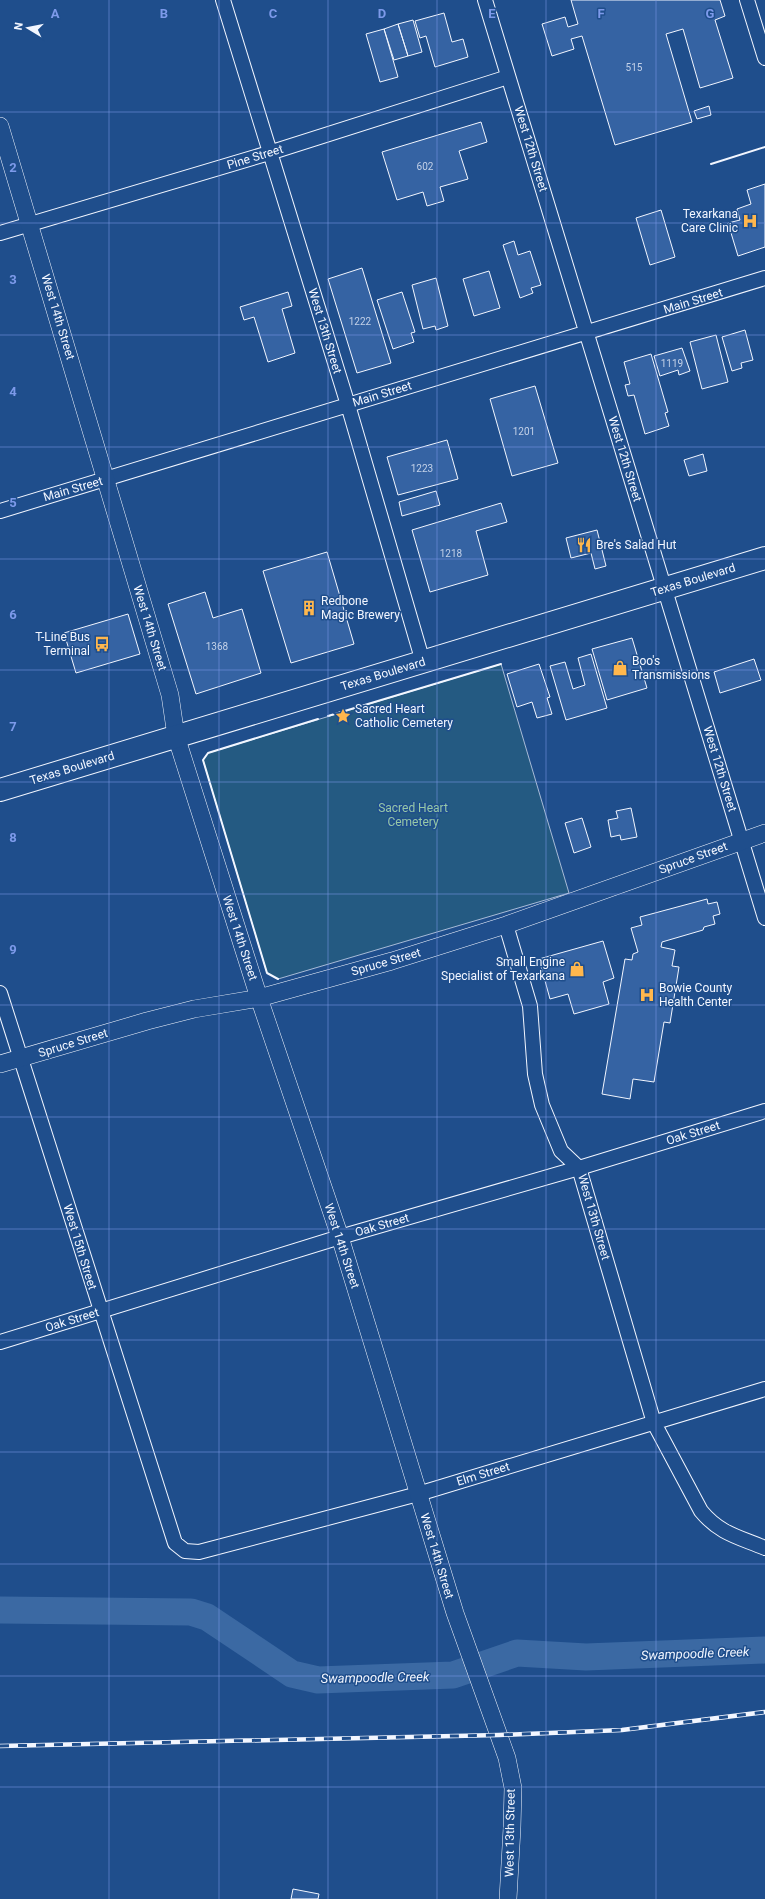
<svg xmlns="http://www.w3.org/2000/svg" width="765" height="1899" viewBox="0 0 765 1899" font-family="Roboto,sans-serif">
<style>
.green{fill:#245a82;stroke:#a8bbd7}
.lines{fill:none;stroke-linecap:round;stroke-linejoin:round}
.river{stroke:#3b69a3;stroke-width:27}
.building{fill:#3563a3;stroke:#f2f6ff}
.minor-casing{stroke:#f2f6ff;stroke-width:16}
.tertiary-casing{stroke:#f2f6ff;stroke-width:18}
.primary-casing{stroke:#f2f6ff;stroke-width:24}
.minor{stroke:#1f4e8c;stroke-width:14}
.tertiary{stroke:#1f4e8c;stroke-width:17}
.primary{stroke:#1f4e8c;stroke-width:22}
.rail-casing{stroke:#f2f6ff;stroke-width:4.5}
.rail{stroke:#1f4e8c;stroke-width:3;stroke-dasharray:9;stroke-linecap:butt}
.wall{stroke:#f2f6ff;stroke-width:2}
.grid{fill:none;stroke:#7d9aea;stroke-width:1;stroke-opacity:0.55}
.labels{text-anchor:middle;stroke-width:3;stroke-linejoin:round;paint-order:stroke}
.number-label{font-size:10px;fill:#c3d1e8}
.street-label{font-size:12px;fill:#f2f6ff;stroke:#1f4e8c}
.poi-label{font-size:12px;fill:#f2f6ff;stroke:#1f4e8c;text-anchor:start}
.park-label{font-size:12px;fill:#97c8a6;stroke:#1f4e8c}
.water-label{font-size:13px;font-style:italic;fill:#f2f6ff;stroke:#1f4e8c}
.grid-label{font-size:13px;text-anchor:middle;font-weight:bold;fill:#7d9aea;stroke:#1f4e8c;stroke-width:3;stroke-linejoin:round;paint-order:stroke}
</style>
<rect width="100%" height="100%" fill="#1f4e8c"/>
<path class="green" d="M501,664L569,893L278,979L267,973L203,760L208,753Z"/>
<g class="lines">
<path class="river" d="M0,1610L191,1612L207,1617L292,1674L318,1680L453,1675L517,1653L586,1657L765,1650"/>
</g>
<path class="building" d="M571,0H720L725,16L715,20L733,78L700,88L683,29L666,34L692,122L615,145L582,36L571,39L574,49L552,56L542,24L565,17L568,27L578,24Z
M444,13L452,42L463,39L468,57L435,67L426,36L420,38L415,21Z
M413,20L422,52L408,56L398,24Z
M398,24L408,56L394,60L384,29Z
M384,29L398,77L380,82L366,34Z
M709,106L711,115L697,119L694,111Z
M481,122L487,142L459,151L468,179L440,187L444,201L427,206L423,192L397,200L382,152Z
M765,184V247L738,256L728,223L740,220L737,209L751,204L747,190Z
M661,210L675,257L650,265L636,218Z
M514,241L518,255L530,251L541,285L531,288L533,293L520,298L503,245Z
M362,268L391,363L357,373L328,279Z
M489,271L500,308L474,316L463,279Z
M436,278L448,326L436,330L435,326L423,329L412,285Z
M288,292L292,306L282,309L295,353L268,362L254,317L244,320L240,307Z
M402,292L415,332L411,333L414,342L393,349L377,300Z
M745,330L753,360L741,363L742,368L732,371L722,337Z
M716,335L728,382L702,389L690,342Z
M682,348L690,371L679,375L678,370L660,376L654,356Z
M651,354L668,412L665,413L669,426L645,434L634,395L628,396L625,385L630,384L624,362Z
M535,386L558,463L512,476L490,399Z
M447,440L458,479L398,495L387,457Z
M703,454L707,471L689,476L684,460Z
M436,491L440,505L402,516L399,502Z
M501,503L507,522L476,531L488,575L430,592L412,530Z
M597,530L606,566L595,569L591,553L571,558L566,538Z
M327,552L354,644L291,663L263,571Z
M205,592L213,618L242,609L261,673L196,694L168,604Z
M128,614L140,654L76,673L64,633Z
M632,638L647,688L607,700L592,649Z
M591,654L607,708L566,720L550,666L565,662L573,689L585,685L578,658Z
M754,659L761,680L720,693L714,672Z
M539,664L550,697L547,698L552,714L537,718L532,702L517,707L507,674Z
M631,808L637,837L621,840L620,835L611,837L608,820L618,818L616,811Z
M582,818L591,847L574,853L565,823Z
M707,899L708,904L717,902L720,914L713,916L715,924L704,927L703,930L662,942L661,947L675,950L672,966L679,967L670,1023L664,1022L654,1082L633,1079L630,1099L602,1094L625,959L632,960L633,954L638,952L631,928L642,925L640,917Z
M603,941L614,978L603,982L609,1004L574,1014L568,994L550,999L539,959Z
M293,1889L319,1894L318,1899H291Z"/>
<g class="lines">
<g class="minor-casing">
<path id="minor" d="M223,0L348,405L423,662
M485,0L765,918
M747,0L765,58
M0,233L269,153L508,77
M0,511L765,278
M506,925L530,1006L535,1074L542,1105L561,1151L579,1168L654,1423L701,1511C720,1534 739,1537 765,1548
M0,993L175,1543L185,1551L199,1552L418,1494L765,1389
M0,1342L340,1237L579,1168L765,1111"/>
</g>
<g class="tertiary-casing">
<path id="tertiary" d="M0,126L170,695L176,736L259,998L340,1237L455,1613L507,1758L513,1788L512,1828L508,1899
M0,1064L147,1021L194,1009L259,998L392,961L506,925L765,833"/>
</g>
<g class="primary-casing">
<path id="primary" d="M0,790L765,558"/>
</g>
<use href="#minor" class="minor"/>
<use href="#tertiary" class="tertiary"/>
<use href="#primary" class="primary"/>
<g class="rail-casing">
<path id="rail" d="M0,1746L499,1735L622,1730L765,1712"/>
</g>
<use href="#rail" class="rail"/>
<path class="wall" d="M711,164L765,147
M328,716L501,664
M278,979L267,973L203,760L208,753L318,719"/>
</g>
<path class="grid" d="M109,0V1899M219,0V1899M328,0V1899M437,0V1899M546,0V1899M656,0V1899M0,112H765M0,223H765M0,335H765M0,447H765M0,559H765M0,670H765M0,782H765M0,894H765M0,1005H765M0,1117H765M0,1229H765M0,1340H765M0,1452H765M0,1564H765M0,1676H765M0,1787H765"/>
<defs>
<g id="hospital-bare" transform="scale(1.2)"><path d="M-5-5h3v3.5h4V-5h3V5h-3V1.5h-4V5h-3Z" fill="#ffb74d" stroke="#1f4e8c" stroke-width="2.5" paint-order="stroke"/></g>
<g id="restaurant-bare" transform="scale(1.2)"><path d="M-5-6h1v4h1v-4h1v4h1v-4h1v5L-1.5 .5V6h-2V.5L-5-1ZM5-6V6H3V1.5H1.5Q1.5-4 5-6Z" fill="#ffb74d" stroke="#1f4e8c" stroke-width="2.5" paint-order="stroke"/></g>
<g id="building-bare" transform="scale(1.2)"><path d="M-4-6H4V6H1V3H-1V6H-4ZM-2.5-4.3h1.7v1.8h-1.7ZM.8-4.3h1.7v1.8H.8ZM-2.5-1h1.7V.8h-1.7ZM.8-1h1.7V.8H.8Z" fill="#ffb74d" stroke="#1f4e8c" stroke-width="2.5" paint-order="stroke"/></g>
<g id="bus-bare" transform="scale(1.2)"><path d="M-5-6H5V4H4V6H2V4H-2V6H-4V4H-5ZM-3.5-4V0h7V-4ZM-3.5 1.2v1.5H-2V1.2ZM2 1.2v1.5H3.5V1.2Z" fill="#ffb74d" stroke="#1f4e8c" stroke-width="2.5" paint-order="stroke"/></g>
<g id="shop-bare" transform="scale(1.2)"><path d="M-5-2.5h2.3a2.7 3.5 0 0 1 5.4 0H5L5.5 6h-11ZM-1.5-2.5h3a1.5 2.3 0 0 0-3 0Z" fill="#ffb74d" stroke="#1f4e8c" stroke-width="2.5" paint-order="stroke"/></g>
<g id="sight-bare" transform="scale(1.2)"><path d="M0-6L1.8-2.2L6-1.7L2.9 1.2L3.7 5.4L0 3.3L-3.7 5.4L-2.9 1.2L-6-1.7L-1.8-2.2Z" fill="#ffb74d" stroke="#1f4e8c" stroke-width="2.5" paint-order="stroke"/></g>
</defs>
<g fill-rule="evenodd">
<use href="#hospital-bare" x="750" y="221"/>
<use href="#restaurant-bare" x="584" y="545"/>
<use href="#building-bare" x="309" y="608"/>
<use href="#bus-bare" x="102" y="644"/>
<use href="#shop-bare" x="620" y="668"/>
<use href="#sight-bare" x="343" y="716"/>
<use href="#shop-bare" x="577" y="969"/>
<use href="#hospital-bare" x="647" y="995"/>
</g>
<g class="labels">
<g class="number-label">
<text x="634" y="71">515</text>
<text x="425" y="170">602</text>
<text x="360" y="325">1222</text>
<text x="672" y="367">1119</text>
<text x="524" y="435">1201</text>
<text x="422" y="472">1223</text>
<text x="451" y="557">1218</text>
<text x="217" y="650">1368</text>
</g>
<g class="street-label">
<text transform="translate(531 149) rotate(73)" y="4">West 12th Street</text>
<text transform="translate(255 157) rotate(-17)" y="4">Pine Street</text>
<text transform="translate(693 301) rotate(-17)" y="4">Main Street</text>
<text transform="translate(58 317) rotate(73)" y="4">West 14th Street</text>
<text transform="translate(325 331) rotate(73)" y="4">West 13th Street</text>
<text transform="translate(382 394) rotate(-17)" y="4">Main Street</text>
<text transform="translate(625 459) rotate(73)" y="4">West 12th Street</text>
<text transform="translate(73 489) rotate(-16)" y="4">Main Street</text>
<text transform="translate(693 580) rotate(-17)" y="4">Texas Boulevard</text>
<text transform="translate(150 628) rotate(73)" y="4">West 14th Street</text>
<text transform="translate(383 674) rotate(-17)" y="4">Texas Boulevard</text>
<text transform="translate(72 768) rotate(-17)" y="4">Texas Boulevard</text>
<text transform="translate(720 769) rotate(73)" y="4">West 12th Street</text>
<text transform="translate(693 858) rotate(-20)" y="4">Spruce Street</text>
<text transform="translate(240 938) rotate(72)" y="4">West 14th Street</text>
<text transform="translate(386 962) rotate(-16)" y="4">Spruce Street</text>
<text transform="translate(73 1043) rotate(-17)" y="4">Spruce Street</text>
<text transform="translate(693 1133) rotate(-17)" y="4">Oak Street</text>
<text transform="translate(594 1217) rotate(74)" y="4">West 13th Street</text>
<text transform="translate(382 1225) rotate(-16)" y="4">Oak Street</text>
<text transform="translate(342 1246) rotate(72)" y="4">West 14th Street</text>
<text transform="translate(80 1247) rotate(73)" y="4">West 15th Street</text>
<text transform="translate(72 1320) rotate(-17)" y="4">Oak Street</text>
<text transform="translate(483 1474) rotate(-17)" y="4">Elm Street</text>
<text transform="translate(437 1556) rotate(73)" y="4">West 14th Street</text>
<text transform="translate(510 1833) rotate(-89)" y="4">West 13th Street</text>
</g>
<g class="poi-label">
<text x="738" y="218" text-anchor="end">Texarkana<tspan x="738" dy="14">Care Clinic</tspan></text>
<text x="596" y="549">Bre's Salad Hut</text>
<text x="321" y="605">Redbone<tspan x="321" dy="14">Magic Brewery</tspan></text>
<text x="90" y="641" text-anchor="end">T-Line Bus<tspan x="90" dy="14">Terminal</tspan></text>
<text x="632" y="665">Boo's<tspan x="632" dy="14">Transmissions</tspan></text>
<text x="355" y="713">Sacred Heart<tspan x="355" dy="14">Catholic Cemetery</tspan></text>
<text x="565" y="966" text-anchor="end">Small Engine<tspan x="565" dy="14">Specialist of Texarkana</tspan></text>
<text x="659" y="992">Bowie County<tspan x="659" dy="14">Health Center</tspan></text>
</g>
<g class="park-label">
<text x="413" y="812">Sacred Heart<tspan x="413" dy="14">Cemetery</tspan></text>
</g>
<g class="water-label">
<text transform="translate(695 1653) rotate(-2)" y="5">Swampoodle Creek</text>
<text transform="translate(375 1677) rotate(-1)" y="5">Swampoodle Creek</text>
</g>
</g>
<g class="grid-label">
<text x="55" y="18">A</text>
<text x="164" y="18">B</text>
<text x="273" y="18">C</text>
<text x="382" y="18">D</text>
<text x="492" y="18">E</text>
<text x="601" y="18">F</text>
<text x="710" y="18">G</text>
<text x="13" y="172">2</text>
<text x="13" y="284">3</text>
<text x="13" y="396">4</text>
<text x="13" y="507">5</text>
<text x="13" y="619">6</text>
<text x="13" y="731">7</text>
<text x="13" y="842">8</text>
<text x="13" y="954">9</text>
</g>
<g transform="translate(28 28) rotate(280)" stroke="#1f4e8c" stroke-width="3" paint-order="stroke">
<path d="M0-3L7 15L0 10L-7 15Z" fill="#f2f6ff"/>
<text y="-6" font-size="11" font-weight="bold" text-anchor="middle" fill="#f2f6ff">N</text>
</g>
</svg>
